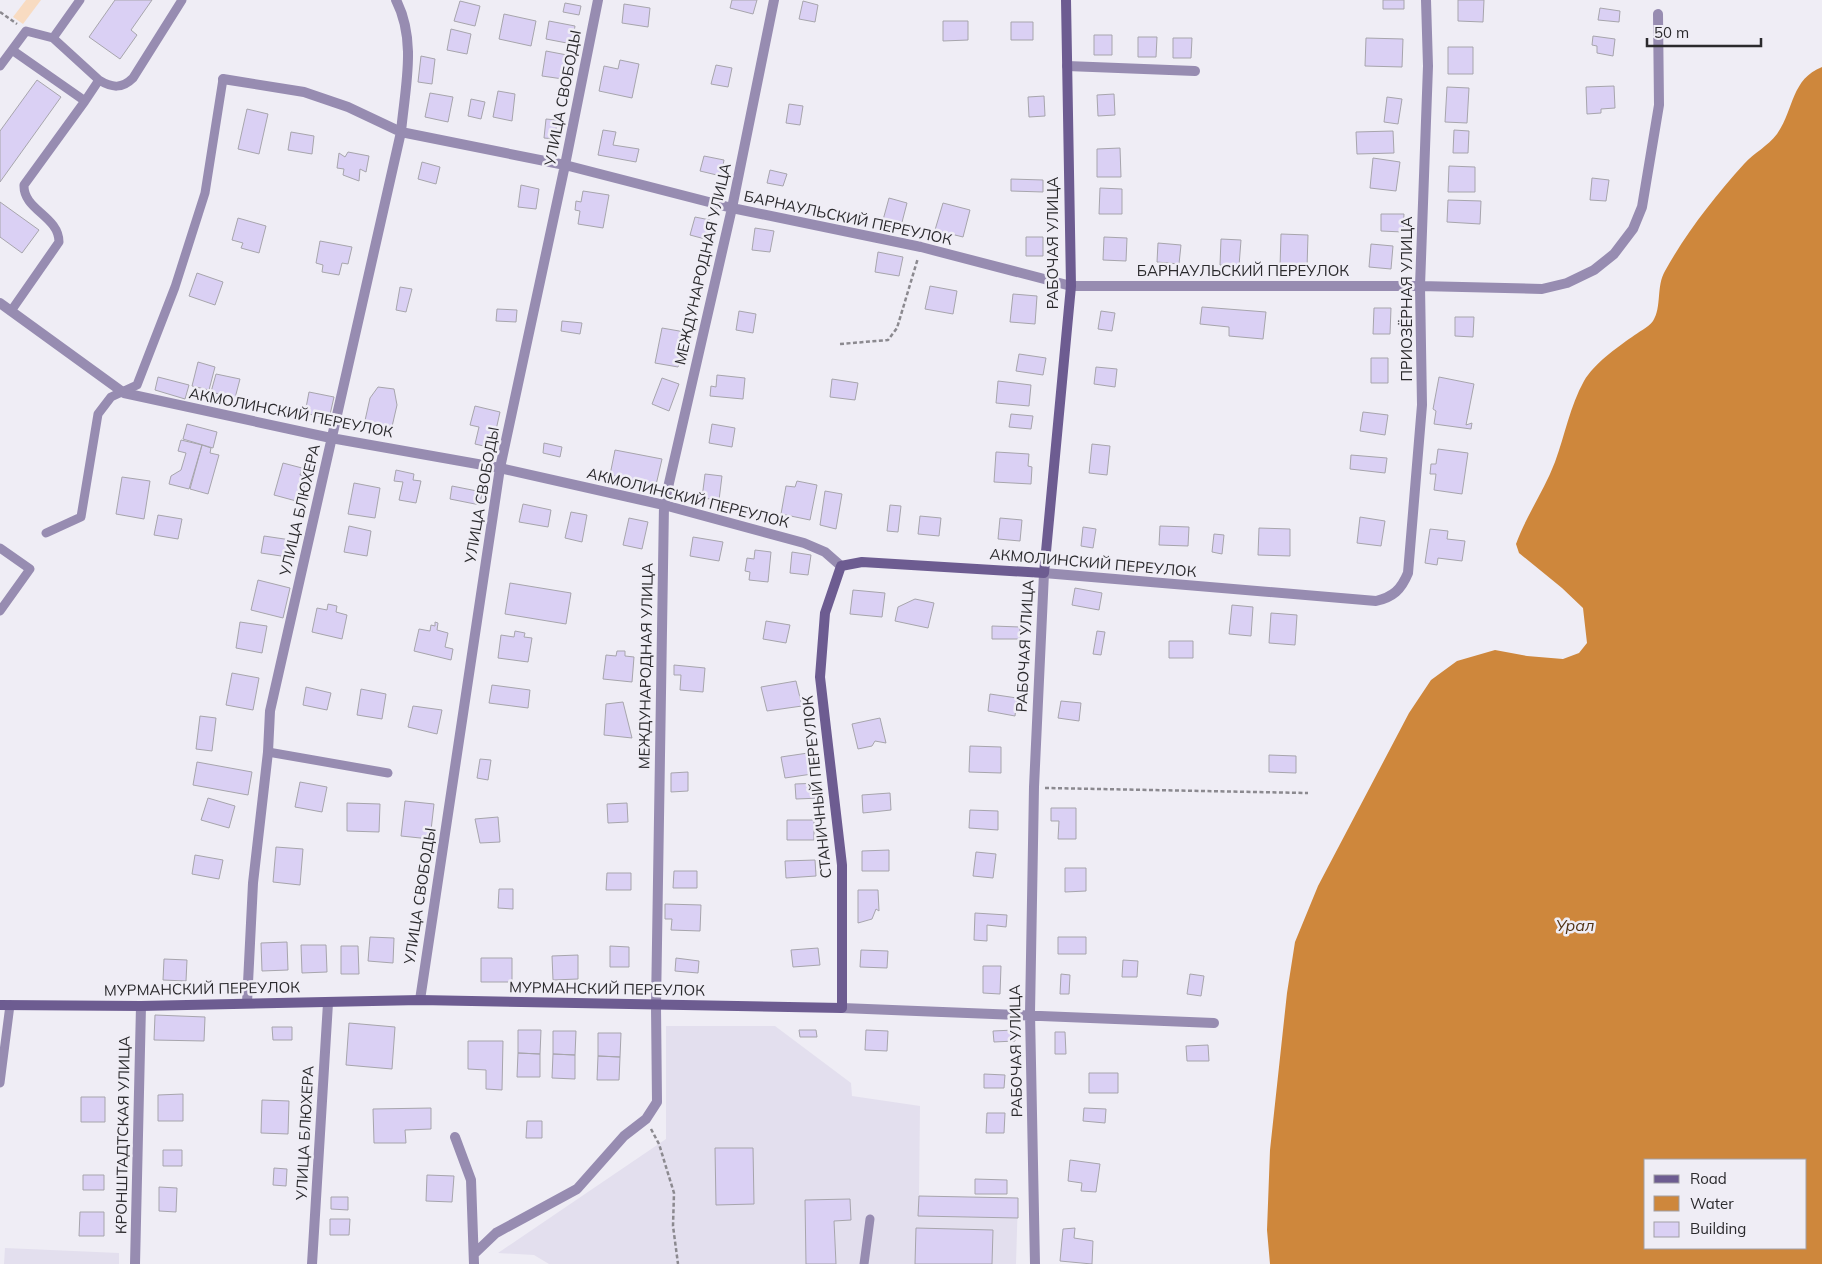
<svg xmlns="http://www.w3.org/2000/svg" width="1822" height="1264" viewBox="0 0 1822 1264" font-family="Mulish,sans-serif">
<style>
.built{fill:#e3dfee}
.green{fill:#f8dbc1}
.water{fill:#ce873c;fill-rule:evenodd}
.building{fill:#dad0f4;stroke:#a7a5ac}
.lines{fill:none;stroke-linecap:round;stroke-linejoin:round}
.path{stroke:#8b898f;stroke-width:2.5;stroke-dasharray:4 2.5;stroke-linecap:butt}
.lane{stroke:#978cb1;stroke-width:9}
.street{stroke:#978cb1;stroke-width:10}
.secondary{stroke:#6d5c91;stroke-width:10}
.labels{text-anchor:middle;stroke-width:5;stroke-linejoin:round;paint-order:stroke}
.street-label{font-size:15px;fill:#2b2a2d;stroke:#efedf5}
.water-label{font-size:16px;font-style:italic;fill:#513415;stroke:#efedf5}
</style>
<rect width="100%" height="100%" fill="#efedf5"/>
<path class="built" d="M666,1026H775L851,1083L852,1096L920,1106L919,1196L1018,1198L1016,1264H549L534,1255L498,1253L666,1139Z
M5,1248L119,1253V1264H4Z"/>
<path class="green" d="M26,0H41L23,24L13,17Z"/>
<path class="water" d="M1822,67V1264H1270L1267,1230L1270,1150L1287,993L1295,942L1318,886L1409,713L1431,680L1457,661L1495,650L1527,656L1563,659L1579,653L1587,643L1583,608L1562,588L1519,553L1516,544C1526,516 1544,491 1555,462C1565,435 1570,406 1584,381C1594,364 1616,348 1632,337C1638,332 1648,328 1653,321C1662,307 1656,286 1665,271C1686,233 1715,196 1744,164C1754,153 1768,146 1777,134C1794,110 1791,79 1822,67ZM1646,1160H1806V1248H1646Z"/>
<path class="building" d="M115,0H152L131,30L137,35L120,59L89,37Z
M732,0H757L753,14L730,8Z
M1383,0H1404V9H1383Z
M1458,0H1484L1483,22L1458,21Z
M460,1L480,6L475,26L454,21Z
M803,1L818,5L815,22L799,19Z
M565,3L581,6L579,15L563,12Z
M624,4L650,8L648,27L622,23Z
M1600,8L1620,11L1619,22L1598,20Z
M504,14L536,21L531,46L499,39Z
M549,21L575,26L572,44L546,39Z
M943,21H968V40L943,41Z
M1011,22H1033V40H1011Z
M451,29L471,34L467,54L447,50Z
M1094,35H1112V55H1094Z
M1593,36L1615,39L1613,56L1597,53V46L1592,45Z
M1138,37H1157L1156,57H1138Z
M1173,38H1192L1191,58H1173Z
M1366,38L1403,39L1402,67L1365,66Z
M1448,47H1473V74H1448Z
M546,51L567,55L563,79L542,76Z
M421,56L435,59L432,84L418,82Z
M620,60L639,64L632,98L599,91L604,66L618,69Z
M716,65L732,68L728,87L711,84Z
M37,80L61,97L0,182V131Z
M1614,86L1615,108L1601,109V113L1587,114L1586,87Z
M1447,87L1469,88L1467,123L1445,122Z
M498,91L515,94L512,121L493,117Z
M430,93L453,97L448,122L425,117Z
M1114,94L1115,115L1098,116L1097,95Z
M1044,96L1045,116L1029,117L1028,97Z
M1387,97L1402,99L1398,124L1384,122Z
M471,99L485,102L481,119L468,116Z
M789,104L803,106L800,125L786,123Z
M247,109L268,114L259,154L238,149Z
M546,119L557,120L555,139L544,138Z
M603,130L616,132L613,145L639,149L636,162L598,155Z
M1454,130L1469,131L1468,153H1453Z
M1393,131L1394,153L1357,154L1356,132Z
M291,132L314,136L312,154L288,150Z
M1120,148L1121,177H1097V149Z
M348,152L369,156L366,172L360,169L359,181L343,175L344,169L337,168L339,153L345,157Z
M704,156L724,160L721,176L700,171Z
M1373,158L1400,162L1396,191L1370,188Z
M422,162L440,167L436,184L418,179Z
M1449,166L1475,167V192H1448Z
M770,170L787,174L783,186L767,183Z
M1592,178L1609,180L1606,201L1590,200Z
M1011,179L1043,180V192L1011,191Z
M521,185L539,189L536,209L518,207Z
M1100,188L1122,189V214H1099Z
M583,191L609,195L603,228L578,224L580,211L575,210L576,201L581,202Z
M889,198L907,203L901,226L883,220Z
M1448,200L1481,201L1480,224L1447,222Z
M0,202L39,230L22,253L0,237Z
M943,203L970,210L963,237L935,230Z
M1381,214H1404L1403,232L1381,231Z
M695,217L710,220L705,239L690,235Z
M238,218L266,226L259,253L241,248L243,243L232,240Z
M755,228L774,231L770,252L752,250Z
M1281,234L1308,235L1307,268L1280,267Z
M1026,237H1043V256H1026Z
M1104,237L1127,238L1126,261L1103,260Z
M1221,239L1241,240L1239,266L1220,265Z
M320,241L352,247L348,264L342,263L339,275L322,272L323,265L316,263Z
M1158,243L1181,245L1179,264L1157,262Z
M1371,244L1393,246L1391,269L1369,267Z
M878,252L903,257L899,276L875,272Z
M197,273L223,282L215,305L189,296Z
M930,286L957,291L953,314L925,309Z
M400,287L412,289L406,312L396,310Z
M1013,294L1037,296L1035,324L1010,322Z
M1202,307L1266,312L1263,339L1229,336V327L1200,324Z
M1374,308H1391L1390,334H1373Z
M497,309L517,310L516,322L496,321Z
M739,311L756,314L753,333L736,330Z
M1101,311L1115,313L1112,331L1098,329Z
M1455,317H1474L1473,337L1455,336Z
M562,321L582,323L580,334L561,331Z
M662,328L685,332L683,344L686,345L678,367L655,363Z
M1019,354L1046,358L1043,375L1016,371Z
M1371,358H1388V383H1371Z
M198,362L215,367L209,390L192,386Z
M1096,367L1117,369L1115,387L1094,384Z
M216,374L240,379L235,398L211,392Z
M717,375L745,378L743,399L710,396L711,386L716,387Z
M158,377L189,385L185,399L155,390Z
M1439,377L1474,384L1466,425L1472,423L1471,429L1434,424L1436,411L1433,409Z
M662,378L679,384L669,411L652,404Z
M832,379L858,383L855,400L830,397Z
M998,381L1031,385L1029,406L996,403Z
M378,387L394,389L397,405L391,431L364,425L370,398Z
M309,392L334,397L329,419L305,413Z
M475,406L500,412L492,448L475,444L479,427L470,425Z
M1363,412L1388,415L1385,435L1360,431Z
M1011,414L1033,416L1031,429L1009,427Z
M187,424L217,432L213,448L183,439Z
M712,424L735,428L732,447L709,443Z
M181,440L202,445L189,489L169,484L171,476L181,470L186,453L178,451Z
M544,443L562,447L560,457L543,453Z
M1092,444L1110,446L1107,475L1089,473Z
M202,445L211,448L210,453L219,455L208,494L190,489Z
M1438,449L1468,453L1462,494L1434,490L1436,474H1430L1431,464H1436Z
M615,450L662,459L656,485L610,475Z
M996,452L1029,454L1028,466L1032,467L1031,484L994,482Z
M1351,455L1387,458L1385,473L1350,469Z
M283,463L302,468L300,475L307,476L300,502L274,495Z
M396,470L414,474L413,480L421,481L416,503L399,500L403,482L394,481Z
M705,474L722,476L719,500L702,498Z
M122,477L150,481L144,519L116,514Z
M797,481L817,485L810,520L781,514L786,486L795,487Z
M354,483L380,488L375,518L348,514Z
M452,486L482,492L480,505L450,499Z
M825,491L842,494L836,529L820,525Z
M523,504L551,510L548,527L519,522Z
M890,505L901,506L898,532L887,531Z
M571,512L587,515L582,542L565,538Z
M158,515L182,519L178,539L154,535Z
M920,516L941,518L939,536L918,534Z
M1360,517L1385,521L1381,546L1357,543Z
M629,518L648,522L642,549L623,545Z
M1000,518L1022,520L1020,541L998,539Z
M349,526L371,531L367,556L344,552Z
M1160,526L1189,527L1188,546L1159,545Z
M1083,527L1096,529L1093,548L1081,546Z
M1259,528L1290,529V556L1258,555Z
M1430,529L1448,531L1447,539L1465,541L1462,561L1438,558L1437,565L1425,563Z
M1214,534L1224,535L1222,554L1212,552Z
M264,536L291,540L288,557L261,553Z
M693,537L723,542L719,561L690,556Z
M755,550L771,552L768,582L749,580L750,572L745,571L747,558L754,559Z
M792,552L811,555L808,575L790,573Z
M258,580L290,588L283,618L251,610Z
M510,583L571,593L566,624L505,614Z
M1075,588L1102,593L1099,610L1072,605Z
M853,590L885,593L882,617L850,614Z
M915,599L934,603L928,628L895,621L898,607Z
M328,604L337,606L336,612L347,615L342,639L312,632L317,608L327,610Z
M1232,605L1253,607L1251,636L1229,634Z
M1271,613L1297,615L1295,645L1269,643Z
M766,621L790,625L786,643L763,639Z
M240,622L267,626L262,653L236,648Z
M435,622L438,623L437,630L448,633L445,647L453,649L451,660L414,651L419,629L430,631L431,625L435,626Z
M992,626L1020,627V639H992Z
M515,631L525,633L524,637L532,638L528,662L498,658L501,635L514,637Z
M1097,631L1105,632L1101,655L1093,654Z
M1169,641H1193V658H1169Z
M617,651H625V656L634,657L632,682L603,679L606,655L616,656Z
M674,665L705,668L703,692L680,690L681,675H674Z
M232,673L259,678L253,710L226,705Z
M796,681L802,706L767,711L761,687Z
M492,685L530,690L528,708L489,703Z
M306,687L331,693L327,710L303,705Z
M361,689L386,694L382,719L357,715Z
M990,694L1017,698L1015,716L988,711Z
M1061,701L1081,703L1079,721L1058,718Z
M623,702L632,738L604,735L606,704Z
M413,706L442,710L437,734L408,727Z
M200,716L216,718L212,751L196,749Z
M880,718L886,743L875,741L872,746L858,749L852,724Z
M970,746L1001,747V773L969,772Z
M808,753L812,774L785,778L781,757Z
M1269,755L1296,756V773L1269,772Z
M480,759L491,760L488,780L477,778Z
M197,762L252,772L248,795L193,785Z
M688,772V791L671,792V773Z
M300,782L327,787L322,812L295,807Z
M821,783V798L796,799L795,784Z
M890,793L891,810L863,813L862,795Z
M208,798L235,806L229,828L201,820Z
M405,801L434,804L430,839L401,836Z
M347,803L380,804L379,832L347,831Z
M627,803L628,822L608,823L607,804Z
M1051,808H1076V839H1058L1059,821H1051Z
M970,810L998,811V830L969,828Z
M498,817L500,842L480,843L475,819Z
M787,820H814V840H787Z
M276,847L303,849L300,885L273,882Z
M889,850V871H862V851Z
M976,852L996,854L993,878L973,876Z
M195,855L223,860L219,879L192,874Z
M815,860L816,876L786,878L785,861Z
M1065,868H1086V891L1065,892Z
M674,871H697V888H673Z
M607,873H631V890H606Z
M499,889H513V909L498,908Z
M858,890H878L879,911L876,909L872,919L858,923Z
M665,904L701,905L700,931L671,930L672,919H665Z
M975,913L1007,915L1006,927L987,925V941L974,940Z
M370,937L394,938L393,963L368,961Z
M1058,937H1086V954H1058Z
M287,942L288,970L262,971L261,943Z
M301,945H326L327,972L302,973Z
M341,946H358L359,974H341Z
M610,946L629,947V967H610Z
M818,948L820,965L793,967L791,950Z
M861,950L888,951L887,968L860,967Z
M578,955V979L553,980L552,956Z
M481,958H512V982H481Z
M676,958L699,961L698,973L675,971Z
M164,959L187,960L186,981L163,980Z
M1123,960L1138,961L1137,977H1122Z
M983,966H1001L1000,994L983,993Z
M1061,974L1070,975L1069,994H1060Z
M1190,974L1204,976L1201,996L1187,994Z
M155,1015L205,1017L204,1041L154,1040Z
M349,1023L395,1027L392,1069L346,1065Z
M272,1027H292V1040H273Z
M518,1030H541L540,1054L518,1053Z
M799,1030H816L817,1037H800Z
M866,1030L888,1031L887,1051L865,1050Z
M1014,1030L1015,1041L994,1042L993,1031Z
M553,1031H576L575,1055L553,1054Z
M1055,1032H1065L1066,1054H1055Z
M598,1033H621L620,1057L598,1056Z
M468,1041H503L502,1090L486,1089V1070L468,1069Z
M1208,1045L1209,1061H1187L1186,1046Z
M518,1053L540,1054V1077H517Z
M553,1054L575,1055V1079L552,1078Z
M598,1056L620,1057L619,1080H597Z
M1089,1073H1118V1093H1089Z
M984,1074L1005,1075L1004,1088H984Z
M183,1094V1121H158V1095Z
M81,1097H105V1122H81Z
M262,1100L289,1101L288,1134L261,1133Z
M431,1108V1129L405,1130L406,1143H374L373,1109Z
M1084,1108L1106,1109L1105,1123L1083,1121Z
M987,1113H1005L1004,1133H986Z
M527,1121H542V1138H526Z
M715,1148H753L754,1204L716,1205Z
M163,1150H182V1166H163Z
M1070,1160L1100,1164L1096,1192L1081,1191L1082,1183L1068,1181Z
M274,1168L287,1169L286,1186L273,1185Z
M83,1175H104V1190H83Z
M427,1175L454,1176L452,1202L426,1201Z
M975,1179L1007,1180V1194H975Z
M159,1187L177,1188L176,1212L159,1211Z
M919,1196L1018,1198V1218L918,1216Z
M331,1197H348V1210L331,1209Z
M850,1199L851,1220L834,1221L836,1264H806L805,1200Z
M80,1212H104V1236H79Z
M330,1219H350L349,1235H330Z
M916,1228L993,1230L992,1264H915Z
M1075,1228L1074,1238L1093,1241L1092,1264L1060,1261L1063,1229Z"/>
<g class="lines">
<path class="path" d="M0,12L17,24
M840,344L888,340L897,328L918,258
M1045,788L1308,793
M651,1129L659,1144L674,1193L673,1226L678,1264"/>
<path class="lane" d="M53,38L99,80
M0,66L26,31L53,38L80,0
M85,101L99,80C112,88 122,89 133,78L182,0
M11,311L59,242C59,216 23,210 24,185L85,101L12,50
M46,533L81,517L98,414L111,397L137,385L175,287L205,193L223,79
M0,548L30,569L0,611
M268,752L388,773
M0,1083L10,1005
M864,1264L870,1219"/>
<path class="street" d="M1067,66L1195,71
M223,79L304,92L348,107L401,132L565,165L732,208L921,247L1071,286H1420L1542,289L1567,283L1594,270L1614,254L1633,229L1642,207L1659,105L1658,14
M0,303L124,393L331,438L500,468L664,505L804,543L825,552L841,566
M420,1000L500,468L565,165L598,0
M247,1003L253,883L268,752L270,711L401,132C405,87 417,41 396,0
M842,1008L1214,1023
M455,1137L471,1180L474,1264
M474,1254L496,1233L577,1189L624,1136L646,1119L657,1102L656,1006L664,505L732,208L774,0
M135,1264L141,1006
M312,1264L328,1003
M1035,1264L1030,1013L1034,787L1044,573L1376,601C1393,597 1401,590 1408,573L1422,405L1420,286L1428,66L1426,0"/>
<path class="secondary" d="M0,1005L141,1006L420,1000L842,1008V865L820,677L825,613L841,566L862,562L1044,573L1071,286L1066,0"/>
</g>
<g class="labels">
<g class="street-label">
<text transform="translate(563 98) rotate(-79)" y="5">УЛИЦА СВОБОДЫ</text>
<text transform="translate(848 218) rotate(12)" y="5">БАРНАУЛЬСКИЙ ПЕРЕУЛОК</text>
<text transform="translate(1053 243) rotate(-90)" y="5">РАБОЧАЯ УЛИЦА</text>
<text transform="translate(703 264) rotate(-77)" y="5">МЕЖДУНАРОДНАЯ УЛИЦА</text>
<text x="1243" y="276">БАРНАУЛЬСКИЙ ПЕРЕУЛОК</text>
<text transform="translate(1407 299) rotate(-90)" y="5">ПРИОЗЁРНАЯ УЛИЦА</text>
<text transform="translate(291 413) rotate(11)" y="5">АКМОЛИНСКИЙ ПЕРЕУЛОК</text>
<text transform="translate(482 495) rotate(-80)" y="5">УЛИЦА СВОБОДЫ</text>
<text transform="translate(688 498) rotate(14)" y="5">АКМОЛИНСКИЙ ПЕРЕУЛОК</text>
<text transform="translate(300 510) rotate(-77)" y="5">УЛИЦА БЛЮХЕРА</text>
<text transform="translate(1093 563) rotate(5)" y="5">АКМОЛИНСКИЙ ПЕРЕУЛОК</text>
<text transform="translate(1025 646) rotate(-87)" y="5">РАБОЧАЯ УЛИЦА</text>
<text transform="translate(646 666) rotate(-89)" y="5">МЕЖДУНАРОДНАЯ УЛИЦА</text>
<text transform="translate(817 787) rotate(-96)" y="5">СТАНИЧНЫЙ ПЕРЕУЛОК</text>
<text transform="translate(420 896) rotate(-81)" y="5">УЛИЦА СВОБОДЫ</text>
<text transform="translate(202 989) rotate(-1)" y="5">МУРМАНСКИЙ ПЕРЕУЛОК</text>
<text transform="translate(607 989) rotate(1)" y="5">МУРМАНСКИЙ ПЕРЕУЛОК</text>
<text transform="translate(1016 1051) rotate(-91)" y="5">РАБОЧАЯ УЛИЦА</text>
<text transform="translate(305 1133) rotate(-87)" y="5">УЛИЦА БЛЮХЕРА</text>
<text transform="translate(123 1135) rotate(-89)" y="5">КРОНШТАДТСКАЯ УЛИЦА</text>
</g>
<g class="water-label">
<text x="1575" y="931">Урал</text>
</g>
</g>
<rect x="1644" y="1159" width="162" height="90" fill="#efedf5" stroke="#a19fa5"/>
<rect x="1654" y="1175" width="25" height="8" fill="#6d5c91" stroke="#a19fa5"/>
<text x="1690" y="1184" font-size="15" fill="#2b2a2d">Road</text>
<rect x="1654" y="1196" width="25" height="15" fill="#ce873c" stroke="#a19fa5"/>
<text x="1690" y="1209" font-size="15" fill="#2b2a2d">Water</text>
<rect x="1654" y="1222" width="25" height="15" fill="#dad0f4" stroke="#a19fa5"/>
<text x="1690" y="1234" font-size="15" fill="#2b2a2d">Building</text>
<path d="M1647 38v8h114v-8" fill="none" stroke="#2b2a2d" stroke-width="2.5"/>
<text x="1654" y="38" font-size="15" fill="#2b2a2d" stroke="#efedf5" stroke-width="4" paint-order="stroke">50 m</text>
</svg>
